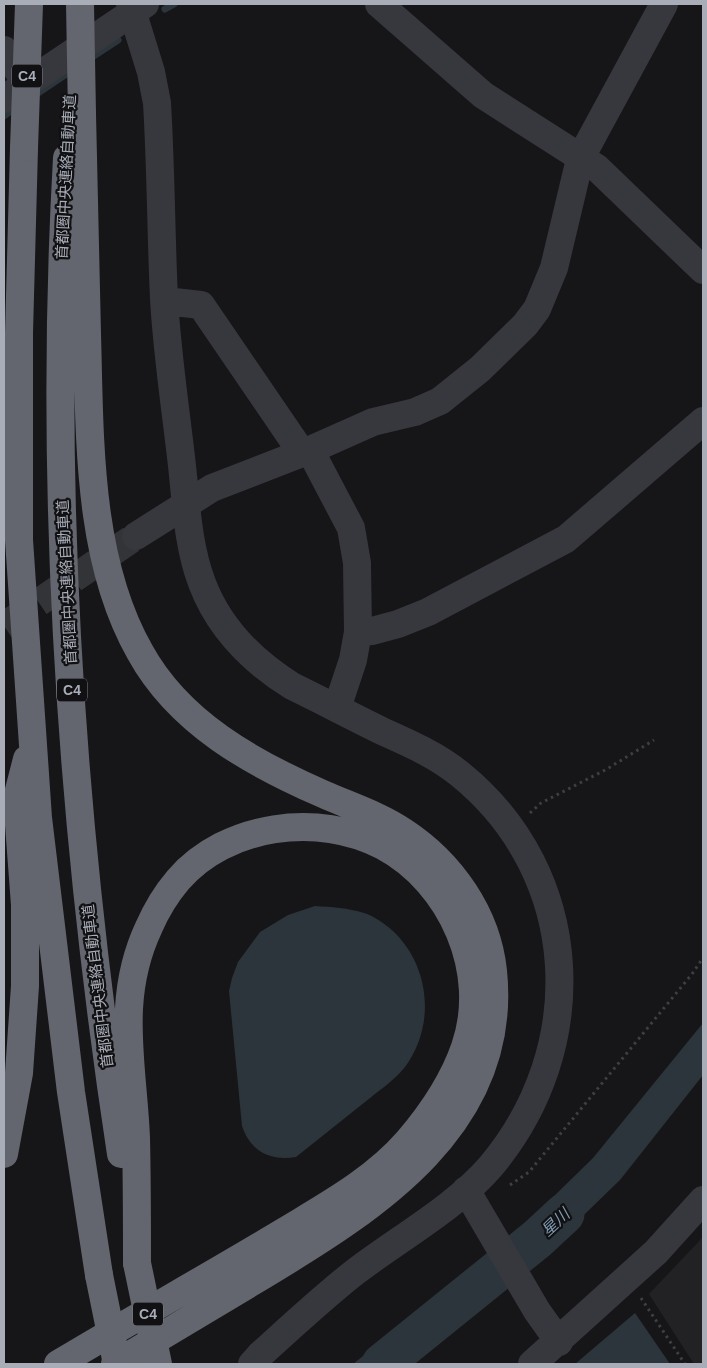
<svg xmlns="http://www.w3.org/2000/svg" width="707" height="1368" viewBox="0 0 707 1368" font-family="Helvetica,'Noto Sans JP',sans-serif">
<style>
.built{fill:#222225}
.water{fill:#2c353c}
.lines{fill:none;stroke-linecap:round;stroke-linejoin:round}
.stream{stroke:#2c353c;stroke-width:7}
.river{stroke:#2c353c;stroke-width:41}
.minor-tunnel{stroke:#333438;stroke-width:28;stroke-dasharray:28 14;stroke-linecap:butt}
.path{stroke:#3d3f44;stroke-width:3;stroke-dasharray:2.5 4;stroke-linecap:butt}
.minor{stroke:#37383d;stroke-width:28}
.highway{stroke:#63666e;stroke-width:28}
.highway-bridge{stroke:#63666e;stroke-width:28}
.labels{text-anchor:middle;stroke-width:4.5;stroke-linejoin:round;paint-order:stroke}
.shield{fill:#111113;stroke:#7b7e86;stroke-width:1}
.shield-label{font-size:14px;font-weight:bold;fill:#a8adb8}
.street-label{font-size:15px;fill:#a8adb8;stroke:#111113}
.water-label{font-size:16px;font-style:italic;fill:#7f9bb3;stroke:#111113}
</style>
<rect width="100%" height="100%" fill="#161618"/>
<path class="built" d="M703,1237V1364H694L649,1294Z"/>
<path class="water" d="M315,906C331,907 348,908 364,913C374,916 385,924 393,931C430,966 436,1025 405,1067C394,1081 378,1091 365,1102C342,1120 319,1139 296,1157C270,1161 251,1152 242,1126L229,991L232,978L238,962L260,932L288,915Z
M703,1023V1075L620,1180L530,1267L512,1237L593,1158Z
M487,1257L506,1288L411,1364H353Z
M635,1313L670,1364H575Z"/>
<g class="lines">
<path class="stream" d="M165,9L174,4
M89,59L118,40
M32,97L75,68
M4,116L19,105"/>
<path class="river" d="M382,1364L537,1239L564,1214"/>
<path class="minor-tunnel" d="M4,626L136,536"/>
<path class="path" d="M530,813L541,803L607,769L654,740
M510,1185L529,1172L692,974L703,958
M641,1298L685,1364"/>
<path class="minor" d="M130,4L151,72L157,103C161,169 161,234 164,299C167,352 175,405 181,457C186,498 187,544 202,583C219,628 252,661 292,686C323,701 353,717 384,732C411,744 438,756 461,775C583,875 590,1048 491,1166C456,1207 398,1239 355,1272C322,1298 291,1327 260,1355L252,1364
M379,4L483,95L597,168L703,270
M4,50L27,84
M4,99L145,4
M165,301L201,305L302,453
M310,450L351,528L357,563L358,632L353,660L337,708
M136,536L212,488L310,450L373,422L415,412L440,401L480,369L525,325L537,309L554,268L580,159L664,4
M358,632L372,631L398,624L428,612L566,539L703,421
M466,1190L537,1311L559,1342
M532,1364L656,1252L703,1200"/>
<path class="highway" d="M82,114C84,188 86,261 87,334C90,438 87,559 140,652C179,723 252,763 323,794C350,806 379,815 404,832C451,863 487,914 493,971C509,1124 375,1208 262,1276C213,1305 164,1335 115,1364
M24,148L19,333V540L38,818L71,1092L99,1275
M67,158C48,490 71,825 121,1154
M4,1154L19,1073L25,986V905L17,798L27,759
M58,1364C133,1319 210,1276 285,1231C328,1205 374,1180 408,1141C431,1114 453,1082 465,1047C491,972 452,883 383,846C319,812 226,824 178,880C167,893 156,911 149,927C115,999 133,1064 136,1138C137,1180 137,1222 137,1263"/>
<path class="highway-bridge" d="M80,4L82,114
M24,148L29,4
M137,1263L158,1364
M99,1275L117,1364"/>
</g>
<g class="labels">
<g class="shield">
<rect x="12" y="64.5" width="30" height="23" rx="4"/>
<rect x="57" y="678.5" width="30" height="23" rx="4"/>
<rect x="133" y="1302.5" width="30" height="23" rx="4"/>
</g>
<g class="shield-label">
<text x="27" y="81">C4</text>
<text x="72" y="695">C4</text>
<text x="148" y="1319">C4</text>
</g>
<g class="street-label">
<text transform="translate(66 177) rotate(-87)" y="5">首都圏中央連絡自動車道</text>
<text transform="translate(67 582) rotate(-93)" y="5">首都圏中央連絡自動車道</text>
<text transform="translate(98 986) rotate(-97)" y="5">首都圏中央連絡自動車道</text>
</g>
<g class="water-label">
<text transform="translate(555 1222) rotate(-43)" y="6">星川</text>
</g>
</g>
<rect width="707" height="1368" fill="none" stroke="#a8adb8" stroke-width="10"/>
</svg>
